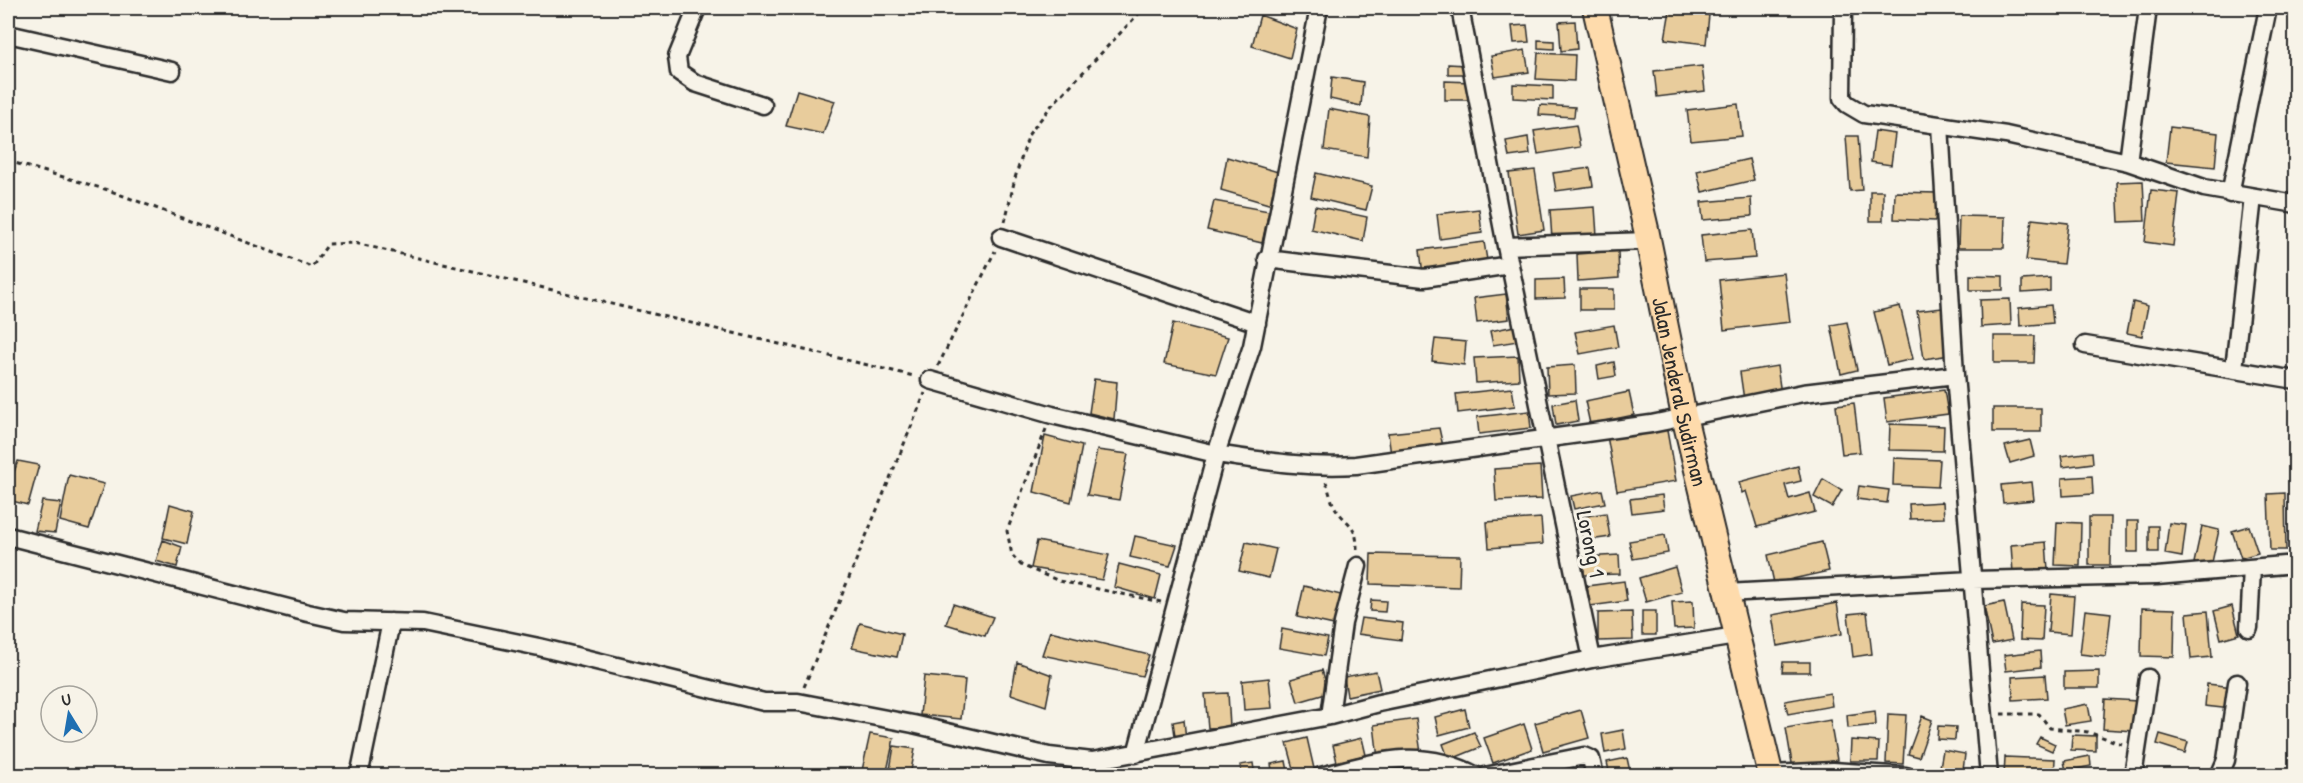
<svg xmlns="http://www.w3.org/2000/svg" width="2303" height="783" viewBox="0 0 2303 783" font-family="'Patrick Hand',sans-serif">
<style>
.building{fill:#e8cc9c;stroke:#2b2b2b;stroke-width:1.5}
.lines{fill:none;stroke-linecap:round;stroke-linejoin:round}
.minor-casing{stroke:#2b2b2b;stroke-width:21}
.highway-casing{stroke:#2b2b2b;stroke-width:28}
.path{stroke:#2b2b2b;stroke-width:3;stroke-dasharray:4.5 4.5;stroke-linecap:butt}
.minor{stroke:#f7f3e8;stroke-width:16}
.highway{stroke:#fedbac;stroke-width:24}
.labels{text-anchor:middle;stroke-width:6;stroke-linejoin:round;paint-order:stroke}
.street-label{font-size:22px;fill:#2b2b2b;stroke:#f7f3e8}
</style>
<rect width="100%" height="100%" fill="#f7f3e8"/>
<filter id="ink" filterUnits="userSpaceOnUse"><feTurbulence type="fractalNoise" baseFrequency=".0167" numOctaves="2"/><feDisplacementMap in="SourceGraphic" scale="12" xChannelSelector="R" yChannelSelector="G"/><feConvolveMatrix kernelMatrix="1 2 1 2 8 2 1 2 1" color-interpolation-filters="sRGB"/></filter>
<g filter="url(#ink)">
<path class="building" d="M1345,8H1369L1368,13Z
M1670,10L1709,15L1706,44L1665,39Z
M1260,15L1297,29L1290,58L1252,46Z
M1575,21L1577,49L1561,51L1559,22Z
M1527,25L1529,42L1514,43L1512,26Z
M1538,40L1554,41V49L1538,48Z
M1525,50L1529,72L1495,77L1491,56Z
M1538,53L1575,55L1574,81L1536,79Z
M1448,64L1466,65L1467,74H1448Z
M1702,66L1705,91L1657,97L1654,71Z
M1332,77L1363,82L1361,106L1330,99Z
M1445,81L1471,82L1472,100H1445Z
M1513,84L1553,86V100L1513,98Z
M797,90L835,101L823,134L786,126Z
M1738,104L1742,136L1691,141L1687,110Z
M1540,105L1575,107L1574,117L1539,115Z
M1329,109L1370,117L1367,157L1324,150Z
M1576,125L1580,147L1538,154L1534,131Z
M2170,127L2218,133L2215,167L2166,162Z
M1875,131L1895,134L1891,165L1871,162Z
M1846,136H1858L1862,190L1850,191Z
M1528,137L1530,154L1509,157L1506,141Z
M1227,157L1278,172L1272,205L1221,190Z
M1749,159L1754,180L1702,192L1697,171Z
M1590,168L1593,186L1556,191L1553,173Z
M1535,170L1544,230L1518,234L1509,173Z
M1316,173L1372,186L1366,210L1311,197Z
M2143,181L2145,221L2119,222L2117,182Z
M2151,190L2179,193L2173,246L2145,242Z
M1870,191H1883V221H1870Z
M1895,192L1937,193L1935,221L1894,219Z
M1751,198L1752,216L1703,220L1701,202Z
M1214,201L1269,211L1262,243L1207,230Z
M1315,206L1367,217L1363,241L1311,229Z
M1595,207L1597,236L1552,239L1550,210Z
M1479,209L1482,233L1440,239L1437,214Z
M1959,216L2005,217L2004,248H1958Z
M2032,219L2068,223L2063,264L2026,260Z
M1752,230L1755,258L1704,262L1701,235Z
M1484,242L1488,266L1423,275L1420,250Z
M1618,251L1619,278L1578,281L1577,254Z
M1784,273L1790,322L1724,330L1719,280Z
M1970,275L2003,276V290H1970Z
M2050,278V291L2022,293V280Z
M1564,279L1565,298L1536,299V280Z
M1580,289H1614V310H1580Z
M1506,294L1509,319L1477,323L1474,298Z
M2010,299L2011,325L1981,327L1980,300Z
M2133,302L2148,306L2142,336L2127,333Z
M2051,305L2053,323L2020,326L2019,308Z
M1900,306L1913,359L1887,365L1874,312Z
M1942,308L1950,355L1924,359L1917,311Z
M1847,322L1857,370L1841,374L1831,325Z
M1173,323L1228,337L1216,374L1164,364Z
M1614,325L1618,347L1580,354L1575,332Z
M1515,326L1518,341L1493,345L1490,331Z
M1994,336H2035L2034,363H1994Z
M1435,339L1466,342L1464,365L1432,361Z
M1518,356L1519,380L1476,383L1474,358Z
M1614,362L1616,376L1599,379L1597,366Z
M1575,365L1576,393L1548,394L1547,367Z
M1777,366L1781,394L1744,400L1740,372Z
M1094,379L1117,382L1114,419L1089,413Z
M1512,388L1515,406L1458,413L1456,394Z
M1944,390L1948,414L1887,422L1884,398Z
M1629,392L1634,415L1590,424L1585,401Z
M1575,400L1578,421L1556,425L1553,404Z
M1854,403L1860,452L1842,454L1836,405Z
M1993,408H2041V432H1993Z
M1529,411L1531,428L1479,434L1477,417Z
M1890,424L1944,426L1943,451L1889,450Z
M1666,425L1676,481L1617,491L1607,436Z
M1439,428L1444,451L1391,455L1388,433Z
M1045,436L1082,446L1071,502L1034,492Z
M2030,440L2034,456L2010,463L2005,446Z
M1097,450L1128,454L1119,500L1087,495Z
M2092,452L2093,463L2063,467L2061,456Z
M1894,458L1940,460L1938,487L1893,485Z
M18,461L39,465L28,505L8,500V488Z
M1540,466L1542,499L1496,501L1494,469Z
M1798,466L1801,481L1785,485L1789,499L1810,493L1815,512L1757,527L1746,491L1742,493L1739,482Z
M69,475L104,484L89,529L60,521Z
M2092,476L2093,494L2063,496L2062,478Z
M1823,479L1842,490L1832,507L1814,497Z
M2032,482L2034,500L2003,503L2001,485Z
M1859,486L1889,490L1887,503L1857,499Z
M1602,490L1605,503L1574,509L1571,496Z
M2285,493L2286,550H2270L2268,494Z
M1662,495L1664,509L1632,513L1630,499Z
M42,501L61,503L55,533L35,531Z
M1943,502L1944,518L1910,519L1909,504Z
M170,504L194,511L187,544L163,538Z
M1606,513L1610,537L1583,541L1580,517Z
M2089,517H2111L2110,565H2089Z
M1541,518L1543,544L1489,548L1487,522Z
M2127,521H2138V552H2127Z
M2057,522L2081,523L2080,566L2055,565Z
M2169,523L2186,525L2182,557L2165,554Z
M2149,526H2158V552H2149Z
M2202,526L2219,530L2211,567L2194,563Z
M2249,526L2258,553L2241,558L2232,531Z
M1665,535L1668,553L1633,559L1629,541Z
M1135,536L1177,545L1170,566L1130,557Z
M163,540L182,547L177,567L156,561Z
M1037,541L1109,555L1102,580L1031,568Z
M1246,542L1276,549L1269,578L1239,571Z
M1822,542L1829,571L1774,583L1768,555Z
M2046,542L2048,570L2013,573L2011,545Z
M1371,554L1460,556L1459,587L1370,584Z
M1619,555L1620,574L1584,575V557Z
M1119,564L1161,575L1155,599L1114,587Z
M1675,567L1682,592L1646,602L1639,578Z
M1624,581L1627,601L1590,606L1587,586Z
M1304,586L1341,595L1334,625L1297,617Z
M2051,594L2074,596L2071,634L2048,632Z
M1371,600L1386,601L1385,612L1370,611Z
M1693,601L1694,628L1674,629L1672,602Z
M2004,602L2012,640L1992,644L1984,606Z
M1837,603L1842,634L1777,646L1772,615Z
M953,604L993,617L985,636L946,624Z
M2021,604L2044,605L2042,641L2020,640Z
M2232,606L2239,634L2221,639L2214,611Z
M2142,608L2175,609L2174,657L2141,656Z
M2085,610L2111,613L2106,657L2080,654Z
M1642,611H1656V635H1642Z
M2208,611L2212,657L2191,659L2187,613Z
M1632,612L1633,640L1598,641V613Z
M1867,612L1872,654L1853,657L1848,614Z
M1361,618L1403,623L1401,640L1358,634Z
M860,623L902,634L897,657L852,648Z
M1282,629L1328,638L1324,656L1279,648Z
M1050,631L1149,655L1142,676L1042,655Z
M2040,651L2041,667L2006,671L2004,655Z
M1017,662L1052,675L1046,706L1011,694Z
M1783,662H1810V672H1782Z
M1322,670L1329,693L1298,702L1291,679Z
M1376,671L1380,689L1347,696L1344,677Z
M2099,671V688H2064V672Z
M2045,675L2047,698L2013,700L2012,677Z
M924,676L965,680L961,719L920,715Z
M1269,678L1272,708L1244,710L1242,681Z
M2207,684L2234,687L2231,709L2205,706Z
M1228,693L1230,727L1208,728L1205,694Z
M1830,693L1832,706L1788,714L1785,701Z
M2105,699L2137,701L2135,731L2103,729Z
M2088,704L2091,721L2065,725L2062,709Z
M1465,709L1469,727L1439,735L1435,717Z
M1581,710L1589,738L1543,751L1535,723Z
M1875,711L1876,725L1848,728L1847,715Z
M1888,714L1906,715L1903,764L1886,763Z
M1922,716L1932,720L1919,757L1908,754Z
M1416,719L1421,753L1378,759L1374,725Z
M1184,720L1186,740L1176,742L1173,722Z
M1830,720L1837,760L1793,769L1786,728Z
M1524,724L1532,749L1493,763L1484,738Z
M1938,726L1956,727L1955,740L1937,739Z
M1623,730L1626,749L1605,753L1602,734Z
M1474,732L1481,747L1449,760L1443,744Z
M870,734L894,738L886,776L861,775Z
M2160,734L2188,742L2185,753L2157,744Z
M2072,735L2096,736V751L2071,750Z
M2040,737L2055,744L2052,751L2036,744Z
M1307,738L1315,773L1296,776L1287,743Z
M1362,738L1366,755L1337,762L1333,745Z
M1851,740L1879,742L1878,761H1850Z
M894,746L915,749L910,776H889Z
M1943,750L1965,754L1963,771L1940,767Z
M2090,756L2091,766L2066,771L2064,761Z
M2005,757L2055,759L2054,776H2004Z
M1627,758L1631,776H1610L1607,762Z
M1286,761L1289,776H1273L1271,764Z
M1253,763L1255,776H1242L1240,765Z
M2105,771L2126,774V776H2104Z"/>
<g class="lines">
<g class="minor-casing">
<path id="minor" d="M697,8L677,57L679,72L695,83L763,105
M1319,8L1252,346L1216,454C1263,461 1308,468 1356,465L1651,424L1803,393L1955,375
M1460,8L1506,246L1592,659
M1843,8L1842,98L1847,104L1864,114L2006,135L2128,162L2204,188L2296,204
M8,34L172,71
M1940,125L1955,375L1989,776
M2128,162L2148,8
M2230,194L2268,8
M1001,237L1257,323
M1506,246L1648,241
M1267,259L1424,278L1510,265
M2085,345L2296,380
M2234,369L2253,197
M930,380L1052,415L1216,454L1136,754
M8,536L308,613L344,621L423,623L539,647L764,702H798L913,724L1049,756L1092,761L1330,716L1379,703L1592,659L1736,636
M1726,593L1972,580L2157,576L2296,564
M2249,628L2252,568
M1330,716L1343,623L1358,566
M1771,774L1833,771L1906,776
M359,776L391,622
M1321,776C1380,761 1420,746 1477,776
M1485,776L1584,756L1591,759L1595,776
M2133,776L2148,678
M2219,776L2226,760L2237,683"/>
</g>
<g class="highway-casing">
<g id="highway">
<path id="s1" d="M1595,8L1646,229L1684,416L1771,776"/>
</g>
</g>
<path class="path" d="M8,161L108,190L312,267L328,244L355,243L914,376
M1005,222L1015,178L1029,134L1052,105L1144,8
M938,366L995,251
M1046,429L1007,531L1012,555L1021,565L1059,581L1161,602
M1326,482C1329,490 1331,502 1336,509C1348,526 1357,524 1357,549
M804,687L925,393
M2001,714H2039L2050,728L2088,732L2122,744"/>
<use href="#minor" class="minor"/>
<use href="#highway" class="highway"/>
</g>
</g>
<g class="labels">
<g class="street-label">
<text dy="8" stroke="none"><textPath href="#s1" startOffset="393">Jalan Jenderal Sudirman</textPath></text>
<text transform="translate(1591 544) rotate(78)" y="8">Lorong 1</text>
</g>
</g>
<rect width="2303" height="783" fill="none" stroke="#f7f3e8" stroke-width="30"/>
<rect x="15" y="15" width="2273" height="753" fill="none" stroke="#2b2b2b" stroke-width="2" filter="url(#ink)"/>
<g transform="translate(69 714) rotate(349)"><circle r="28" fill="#f7f3e8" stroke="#a5a39c" stroke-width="1.5"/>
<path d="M0-4.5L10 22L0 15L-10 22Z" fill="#1f6fb2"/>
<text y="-9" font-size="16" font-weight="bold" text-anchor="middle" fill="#2b2b2b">U</text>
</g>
</svg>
